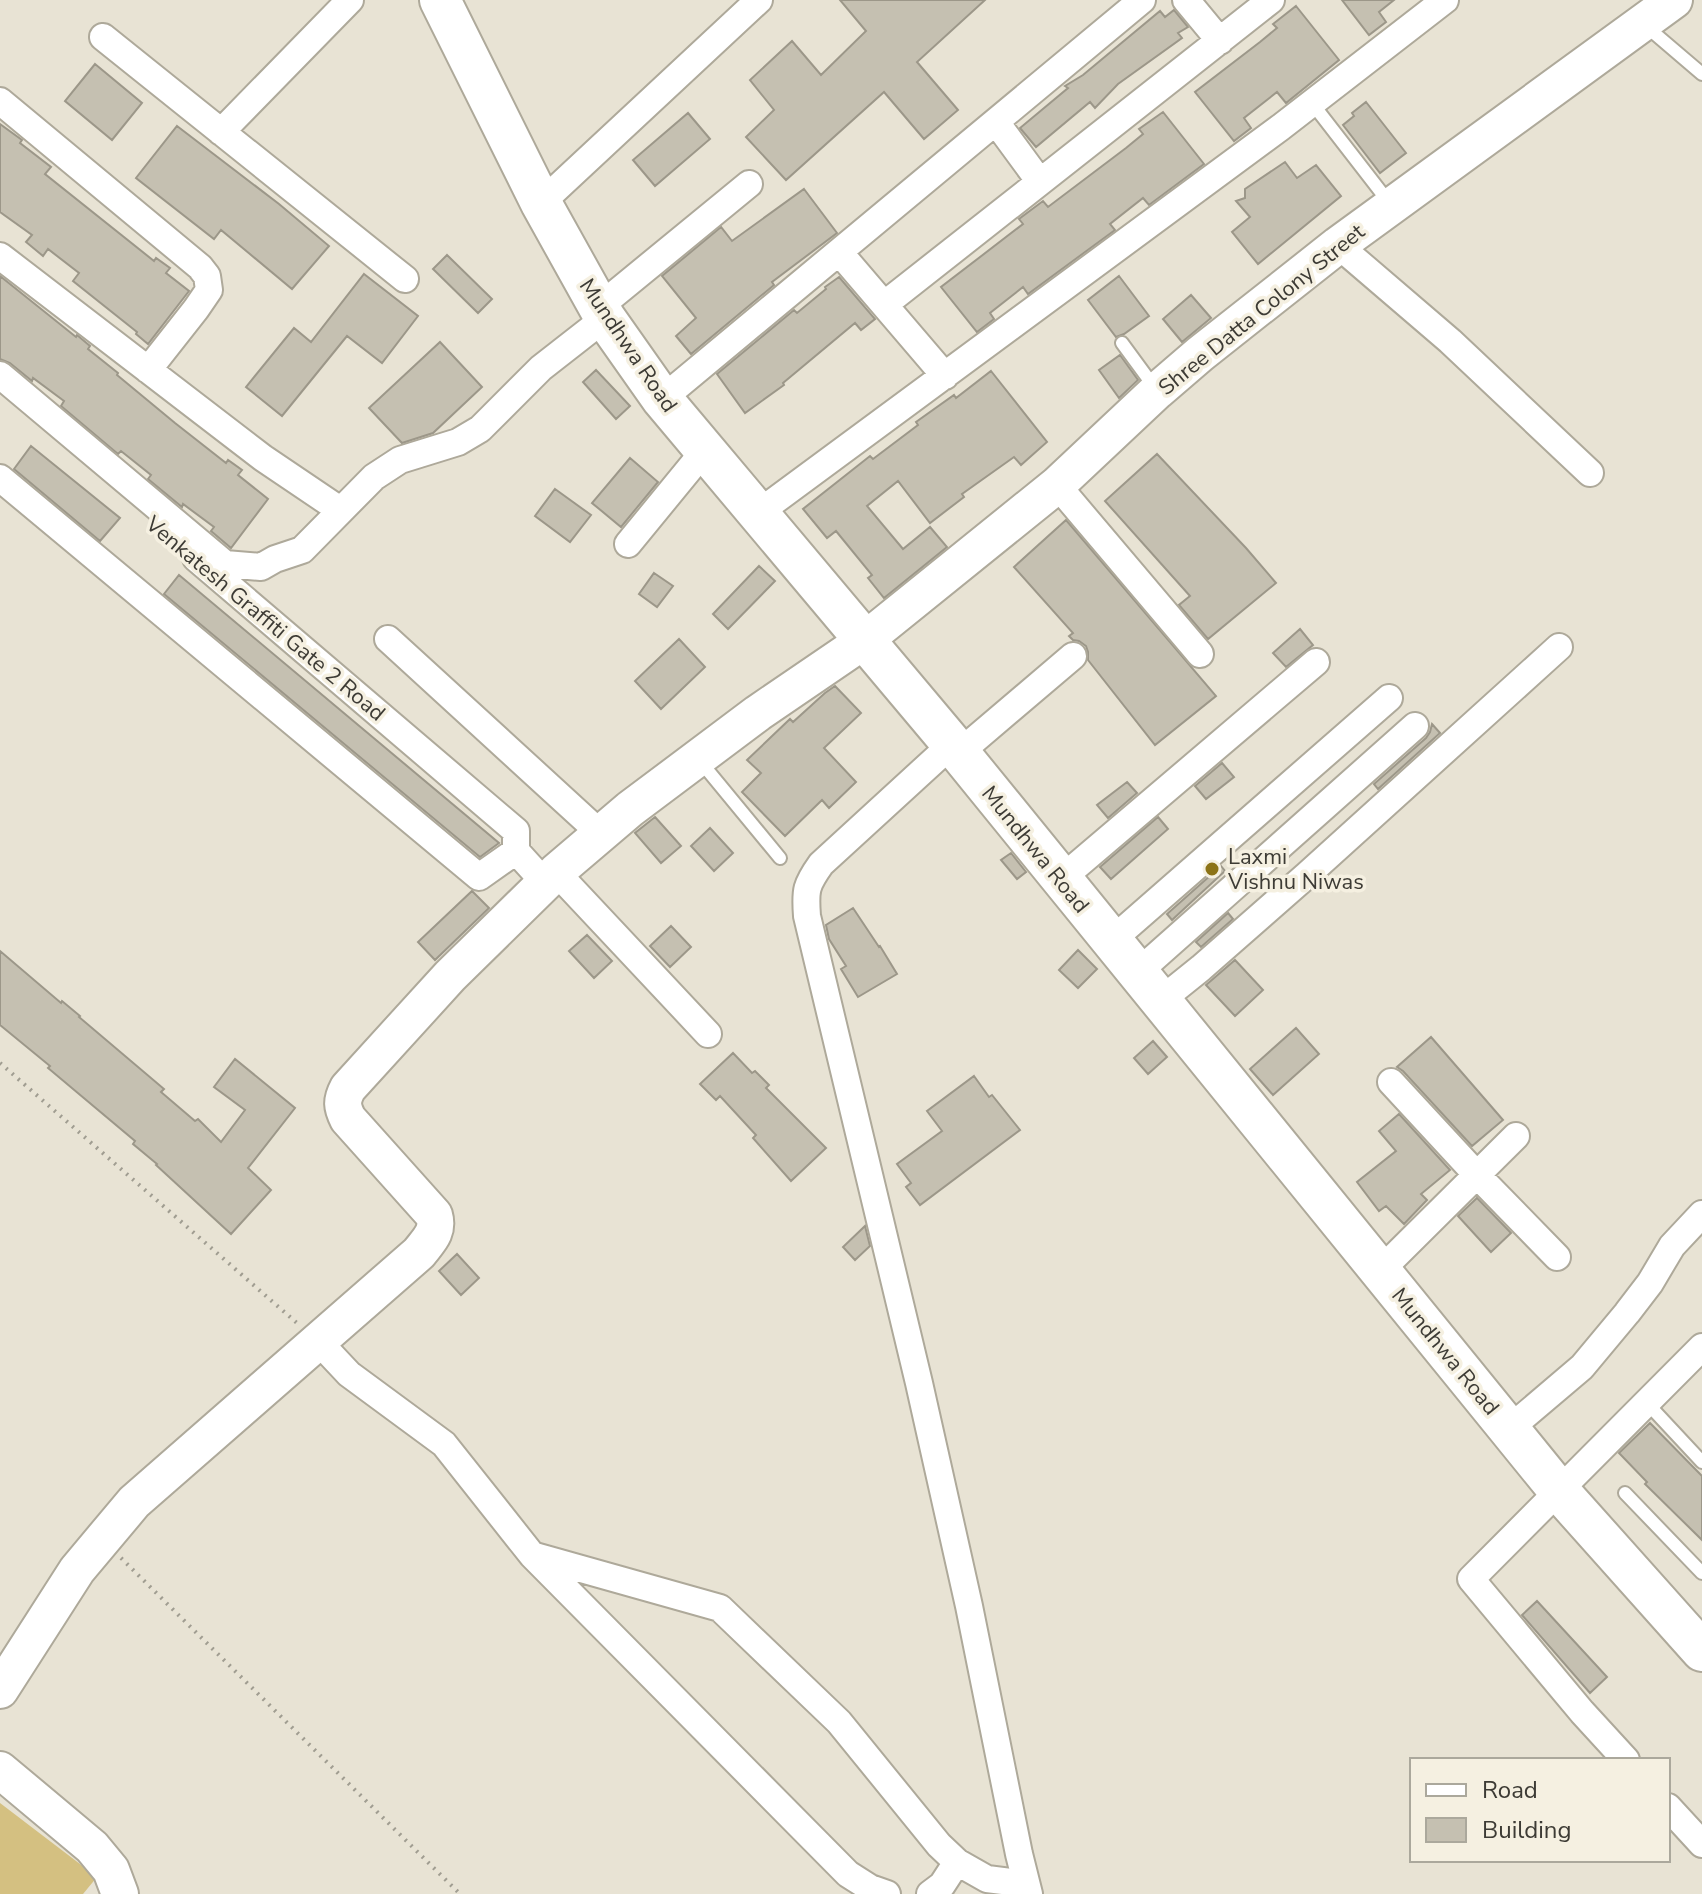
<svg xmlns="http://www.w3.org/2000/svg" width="1702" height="1894" viewBox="0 0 1702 1894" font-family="'Nunito Sans',sans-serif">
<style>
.green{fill:#d4c081}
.building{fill:#c5c0b1;stroke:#9c9789;stroke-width:2}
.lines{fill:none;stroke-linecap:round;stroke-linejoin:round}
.lane-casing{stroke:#aea99a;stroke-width:16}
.street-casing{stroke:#aea99a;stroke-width:30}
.secondary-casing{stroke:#aea99a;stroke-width:40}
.primary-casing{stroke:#aea99a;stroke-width:44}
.path{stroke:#a09d91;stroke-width:4;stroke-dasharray:2 6;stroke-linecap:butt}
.lane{stroke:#fff;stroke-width:12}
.street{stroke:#fff;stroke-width:26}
.secondary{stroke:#fff;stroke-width:36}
.primary{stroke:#fff;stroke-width:40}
.poi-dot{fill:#8c7317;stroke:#f5f0e1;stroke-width:3}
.labels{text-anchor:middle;stroke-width:7;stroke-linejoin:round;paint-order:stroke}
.street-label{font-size:22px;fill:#3d3b35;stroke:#f5f0e1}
.poi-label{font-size:22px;fill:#3d3b35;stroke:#f5f0e1;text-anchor:start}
</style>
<rect width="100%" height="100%" fill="#e8e3d4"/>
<path class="green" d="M0,1803L97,1877L83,1894H0Z"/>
<path class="building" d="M840,0H985L917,62L958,110L924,139L884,92L786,180L746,137L774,110L750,80L792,41L821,75L866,31Z
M1342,0H1394L1379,12L1386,22L1369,35Z
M1296,6L1339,60L1286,103L1277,92L1244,118L1251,128L1234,141L1195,92L1260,42L1277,28L1273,24Z
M1174,10L1188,27L1178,33L1182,38L1118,84L1095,108L1090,102L1036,147L1020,128L1068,88L1065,86L1083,75L1160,11L1165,17Z
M95,64L142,103L112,140L65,101Z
M1366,102L1406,153L1380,173L1343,125L1354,116L1352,113Z
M1163,112L1204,164L1149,205L1143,198L1110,224L1115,230L1028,294L1023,287L990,313L994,319L977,332L941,287L1023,224L1019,219L1043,201L1048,207L1126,148L1143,134L1139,129Z
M688,113L710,139L655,186L633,160Z
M0,124L22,140L20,143L51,167L45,174L154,261L156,258L170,268L166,273L189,291L148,344L136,334L137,332L73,281L79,273L48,249L43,256L26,242L32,235L0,212Z
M177,126L279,204L329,246L292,289L221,230L214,239L136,178Z
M1285,162L1297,178L1316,165L1341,196L1258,264L1232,232L1250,217L1236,201L1245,198V189Z
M804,189L837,233L772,282L774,285L691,354L676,336L696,318L662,276L721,227L732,241Z
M447,255L492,299L478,313L433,269Z
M364,274L418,316L382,363L347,336L282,416L246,387L294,328L311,342Z
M0,276L76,337L77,335L90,346L88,349L118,373L117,375L175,423L226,463L228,460L242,470L238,475L268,499L231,548L211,531L214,527L183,504L182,507L148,479L151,475L121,451L118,454L61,406L64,401L33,378L32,381L10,363L0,359Z
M1119,276L1149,316L1124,334L1116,337L1088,300Z
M839,277L875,319L861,330L855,323L783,383L784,385L745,413L717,374L794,310L797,313L826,289L825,287Z
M1191,295L1211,318L1182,342L1163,319Z
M440,342L482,387L433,433L402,443L369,408Z
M1120,355L1138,380L1119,398L1099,370Z
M596,370L630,406L616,419L583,382Z
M991,371L1047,442L1021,465L1014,457L962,494L964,497L930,523L898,481L867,506L903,549L930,527L947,547L884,598L868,578L872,575L836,531L827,538L803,509L870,456L873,459L918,425L916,422L954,395L956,398Z
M31,446L120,518L100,541L14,469Z
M1157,454L1246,548L1276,583L1208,639L1179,605L1190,596L1105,501Z
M630,458L658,482L621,527L592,503Z
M555,489L591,515L570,542L535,516Z
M1066,520L1216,696L1155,745L1088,660V652L1086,646L1079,641L1073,640L1069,636L1073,633L1014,567Z
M759,566L775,581L728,629L713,614Z
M654,573L673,586L657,607L639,594Z
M179,575L499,843L480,857L164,594Z
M1300,629L1313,645L1286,667L1273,653Z
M679,639L705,667L661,709L635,681Z
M835,686L861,713L824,748L856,782L829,808L822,800L785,836L742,792L761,773L747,760L790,719L793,722L825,693Z
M1432,724L1440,733L1378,789L1374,784L1426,738L1430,732Z
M1222,763L1234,777L1206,799L1195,786Z
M1127,782L1137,793L1108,818L1097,805Z
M655,817L681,846L661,863L635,833Z
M1158,817L1168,829L1111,879L1100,867Z
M710,828L733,853L714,871L691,846Z
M1011,853L1026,872L1017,879L1001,860Z
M1221,866L1225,871L1172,920L1167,914Z
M472,891L489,908L435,960L418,942Z
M853,908L879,947L880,946L897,974L858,997L841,969L846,966L829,939L826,925Z
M1228,913L1233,919L1201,947L1196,942Z
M671,926L691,947L670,967L650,946Z
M587,935L612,961L594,978L569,951Z
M1078,950L1097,969L1078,988L1059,970Z
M0,951L61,1003L62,1001L80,1016L79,1017L164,1089L161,1092L195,1121L198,1119L221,1142L245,1110L214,1087L235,1059L295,1108L248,1168L271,1190L231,1234L156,1165L157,1164L133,1144L135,1141L48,1068L50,1066L0,1025Z
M1235,960L1263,990L1235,1016L1206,985Z
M1296,1028L1319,1054L1273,1095L1250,1069Z
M1431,1037L1503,1120L1472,1146L1403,1071L1397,1067Z
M1153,1041L1167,1057L1148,1074L1134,1058Z
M733,1053L752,1073L755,1071L769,1085L766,1088L826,1148L791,1181L753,1138L756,1135L720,1096L716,1100L700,1084Z
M974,1076L989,1097L992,1095L1020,1130L920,1205L906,1187L911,1183L897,1164L942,1131L927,1111Z
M1399,1114L1450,1170L1421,1194L1427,1200L1404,1224L1386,1206L1379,1211L1357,1182L1396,1151L1379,1131Z
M1477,1198L1511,1233L1491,1252L1458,1216Z
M865,1226L870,1246L855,1260L843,1247Z
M457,1254L479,1278L461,1295L439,1271Z
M1650,1423L1702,1476V1540L1645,1484L1647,1482L1619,1453Z
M1537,1601L1607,1677L1590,1693L1522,1615Z"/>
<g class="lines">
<g class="lane-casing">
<path id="lane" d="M1647,27L1702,74
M1312,103L1391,205
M1122,343L1155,388
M700,761L780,858
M1647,1403L1702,1462
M1625,1493L1702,1573"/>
</g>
<g class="street-casing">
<path id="street" d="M1186,0L1220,41
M103,37L405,279
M0,101L200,267L207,276L209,290L196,309L148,370
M996,122L1040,182
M221,132L350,0
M541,203L759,0
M1338,245L1450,341L1590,473
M839,252L945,376
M0,256L263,458L340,510
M885,304L1271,0
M599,307L749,184
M0,375L225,564L261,567L275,559L302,550L374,477L400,460L458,442L480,429L541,368L605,318
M662,399L1142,0
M0,478L479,877L516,851
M1057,485L1200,654
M758,513L1281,127L1445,0
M628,544L705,450
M196,558L516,831V851L545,883
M388,639L601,834
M952,744L821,864C806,885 805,890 807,916L919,1383L969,1606L1019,1854L1029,1894
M959,753L1073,656
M556,872L708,1034
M1061,879L1316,662
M1111,941L1389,698
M1137,973L1415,726
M1160,1001L1201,968L1307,875L1559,647
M1391,1082L1477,1175L1557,1257
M1380,1271L1516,1136
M318,1341L349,1374L444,1444L532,1555L848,1874L870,1888L887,1894
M1509,1429L1582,1367L1627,1313L1650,1283L1672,1246L1702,1214
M535,1556L720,1608L839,1722L939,1845L957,1862L987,1879L1026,1884
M1626,1760L1582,1712L1471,1579L1702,1347
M1668,1807L1702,1844
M930,1894L942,1885L957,1862"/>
</g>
<g class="secondary-casing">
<path id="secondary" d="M0,1690L77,1570L134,1502L419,1253C429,1240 439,1232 434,1215L348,1119C342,1107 341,1101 348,1088L450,976L556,872L630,809L758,713L865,640L1057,485L1157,391L1200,354L1338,245L1674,0
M0,1770L92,1847L111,1870L120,1894"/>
</g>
<g class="primary-casing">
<path id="primary" d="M440,0L541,203L605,318L662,399L952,744L1560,1492L1702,1651"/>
</g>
<path class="path" d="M0,1063L298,1324
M121,1558L460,1894"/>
<use href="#lane" class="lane"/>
<use href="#street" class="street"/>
<use href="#secondary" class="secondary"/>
<use href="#primary" class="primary"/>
</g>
<circle class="poi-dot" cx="1212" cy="869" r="8"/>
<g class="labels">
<g class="street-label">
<text transform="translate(1261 309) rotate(-39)" y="8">Shree Datta Colony Street</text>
<text transform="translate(629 345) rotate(56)" y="8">Mundhwa Road</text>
<text transform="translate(266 618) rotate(40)" y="8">Venkatesh Graffiti Gate 2 Road</text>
<text transform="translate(1036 849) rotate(51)" y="8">Mundhwa Road</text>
<text transform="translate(1446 1351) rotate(51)" y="8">Mundhwa Road</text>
</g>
<g class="poi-label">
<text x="1228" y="864">Laxmi<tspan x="1228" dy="25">Vishnu Niwas</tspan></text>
</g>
</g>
<rect x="1410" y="1758" width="260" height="104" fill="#f5f0e1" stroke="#aba89c" stroke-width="2"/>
<rect x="1426" y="1784" width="40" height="12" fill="#ffffff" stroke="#aba89c" stroke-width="2"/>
<text x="1482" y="1798" font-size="24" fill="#3d3b35">Road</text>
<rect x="1426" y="1818" width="40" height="24" fill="#c5c0b1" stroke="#aba89c" stroke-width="2"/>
<text x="1482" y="1838" font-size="24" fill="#3d3b35">Building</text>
</svg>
